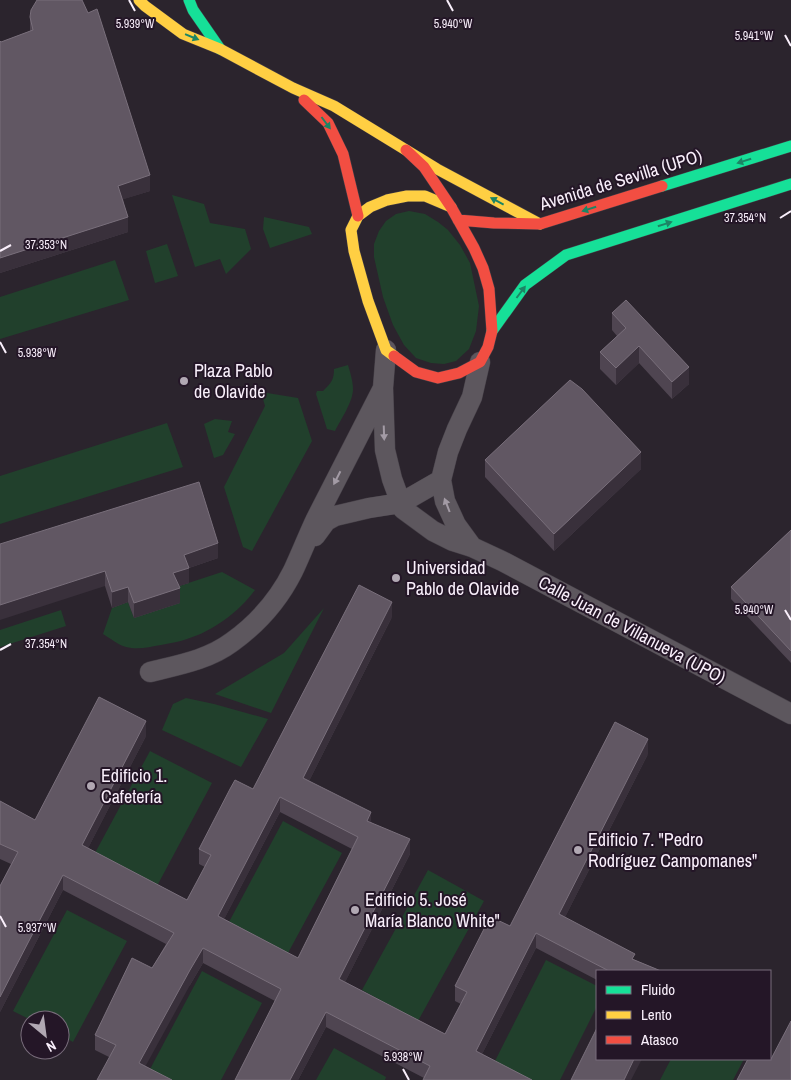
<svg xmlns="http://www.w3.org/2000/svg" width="791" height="1080" viewBox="0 0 791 1080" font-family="'Archivo Narrow',sans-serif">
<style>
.green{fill:#21402c}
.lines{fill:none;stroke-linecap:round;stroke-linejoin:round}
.street-casing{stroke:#453f47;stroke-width:21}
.fast-casing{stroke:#453f47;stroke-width:12}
.slow-casing{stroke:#453f47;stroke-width:12}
.jam-casing{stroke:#453f47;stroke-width:12}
.street{stroke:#5d575e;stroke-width:20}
.fast{stroke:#16e098;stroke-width:11}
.slow{stroke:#ffcf43;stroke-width:11}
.jam{stroke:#f24e42;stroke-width:11}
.wall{fill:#4f4551;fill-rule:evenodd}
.shaded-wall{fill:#39303b}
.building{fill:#615763;stroke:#796f7b;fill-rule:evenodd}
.oneway{fill:#1c8565}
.oneway2{fill:#a39ba5}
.ticks{fill:none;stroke:#f9effb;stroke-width:2}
.poi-dot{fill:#b1a8b3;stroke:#241627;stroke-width:2}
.labels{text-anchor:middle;stroke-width:4;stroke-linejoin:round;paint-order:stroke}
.street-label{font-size:18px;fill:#f9effb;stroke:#241627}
.poi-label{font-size:18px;fill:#f9effb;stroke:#241627;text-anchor:start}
.ticks-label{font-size:12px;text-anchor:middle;fill:#f9effb;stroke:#241627;stroke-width:4;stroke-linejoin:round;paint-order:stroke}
</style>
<rect width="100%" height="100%" fill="#2b242d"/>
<path class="green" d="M172,195L204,204L210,223L245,229L251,249L226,274L220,259L195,267Z
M409,211L425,214L438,222L448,230L460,245L470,263L479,306L476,331L469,349L456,361L444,364L431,363L416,358L404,345L393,325L383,297L374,257V244L379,231L386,221L396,214Z
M264,217L309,227L312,234L270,248L263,229Z
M167,244L178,276L155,283L146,251Z
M115,260L129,300L0,339V297Z
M348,365C350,372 353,381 353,389C353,402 341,419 335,431L327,429L316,394L317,391H323C331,383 334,380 334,369Z
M261,392L298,398L312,441L252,551L243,547L224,487L265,406Z
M215,419L232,421L228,432L235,434L223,455L214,458L204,424Z
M167,423L183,467L0,524V476Z
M222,572L255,590C239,612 213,631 187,639C179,642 169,643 161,645C149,647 138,650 126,647C118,645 110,638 103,634L112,608L128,602L134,618L173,588Z
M324,608L271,713L215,694L284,653Z
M61,610L66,626L0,647V630Z
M186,698L214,704L268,719L241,767L162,730L173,704Z
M150,751L212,783L157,886L95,853Z
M283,821L342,853L288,953L229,922Z
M428,870L484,901L418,1021L362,990Z
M67,910L127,941L73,1042L60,1035V1020H31L13,1011Z
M546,960L597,986V1006L560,1080H523L493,1065Z
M202,971L262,1003L221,1080H161L148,1073Z
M334,1048L386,1077L385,1080H316Z
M671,1059H744L733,1080H660Z"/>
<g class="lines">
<g class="street-casing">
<path id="street" d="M386,350L383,388L385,450L392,479L403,509L433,531L453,541L472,547L502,561L791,714
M315,536L326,521L335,516L369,508L401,503L441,480
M472,547L456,525L445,501L441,480L448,452L457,429L472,397L480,362
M150,672C178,665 208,660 232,642C257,624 279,599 293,571C301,554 308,536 316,519C338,476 360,433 382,390"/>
</g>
<g class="fast-casing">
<path id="fast" d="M189,0L193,10L220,49
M662,186L791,146
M492,331L525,285L566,255L791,184"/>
</g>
<g class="slow-casing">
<path id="slow" d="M139,0L145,6L183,34L220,49L293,88L334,106L437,169L540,224
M394,356L386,350L368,301L354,251L351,230L358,216L370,207L387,200L407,196H425L451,207"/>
</g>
<g class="jam-casing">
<path id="jam" d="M304,100L328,123L343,154L358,216
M458,220L494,223L540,224L662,186
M394,356L416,372L438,378L459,373L480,362L488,347L492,331L489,289L483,268L474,248L451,207L424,167L406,150"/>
</g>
<use href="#street" class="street"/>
<use href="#fast" class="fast"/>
<use href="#slow" class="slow"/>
<use href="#jam" class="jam"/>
</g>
<path class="wall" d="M30,17L150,191L123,199L128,232L0,273V41L1,42L30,31Z
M612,313L689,384L672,399L639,363L616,385L600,369V352L617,336L612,330Z
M485,460L641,469L554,551L485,477Z
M791,530V663L731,599V587Z
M0,544L218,558L189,568V583L179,586L180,603L134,618L128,602L112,608L105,586Z
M392,617L309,781L371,822L410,854L345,982L445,1034L461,1004L455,1001V986L510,926L648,754L565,917L635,960L661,971H597V980L536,948L482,1054L424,1078L326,1027L298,1080H235L275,1001L203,963L190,985L109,1057L95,1050V1035L152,968L166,944L63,890L0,1012V886L11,864L0,859V801L35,820L146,736L88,848L187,900L205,867L199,864V849L253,789ZM280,812L352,849L298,958L224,919Z"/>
<path class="shaded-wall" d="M150,175V191L118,201V186Z
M128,217V232L0,273V258Z
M639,346V363L616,385V368Z
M689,367V384L672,399V382Z
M641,452V469L554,551V534Z
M218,543V558L189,568V583L173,588V573L184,555Z
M105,571V586L0,620V605Z
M128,587V602L112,608V592Z
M180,588V603L134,618V603Z
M392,602V617L303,793V778Z
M146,721V736L82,860V845Z
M648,739V754L559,929V914Z
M280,797V812L218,931V916Z
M371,812V827L367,821Z
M410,839V854L339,994V979Z
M63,875V890L0,1012V997Z
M536,933V948L476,1066V1051Z
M203,948V963L190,985L139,1078V1063L190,970Z
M326,1012V1027L298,1080H290Z
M634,1059H642L631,1080H624Z"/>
<path class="building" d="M37,0H82L88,13L97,9L150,175L118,186L128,217L0,258V41L1,42L33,30L30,17L31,10Z
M626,300L689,367L672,382L639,346L616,368L600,352L626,328L612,313Z
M570,380L582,389L641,452L554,534L485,460Z
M199,482L218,543L184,555L189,568L173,573L180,588L134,603L128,587L112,592L105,571L0,605V544Z
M791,530V651L731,587Z
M359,585L392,602L303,778L371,812L367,821L410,839L339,979L445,1034L467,992L455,986L486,925L491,917L510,926L615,722L648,739L559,914L635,954L632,959L661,971H609L536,933L476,1051L532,1080H423L430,1066L326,1012L290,1080H235L281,989L203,948L190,970L139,1063L172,1080H97L116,1045L95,1035L132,958L152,968L174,933L63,875L0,997V886L18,852L0,844V801L35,820L99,697L146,721L82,845L187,900L211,855L199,849L230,789L235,780L253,789ZM280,797L358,837L298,958L218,916Z
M791,1021V1080H737L748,1059H771Z
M597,1028V1059H634L624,1080H571Z"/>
<defs><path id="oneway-solid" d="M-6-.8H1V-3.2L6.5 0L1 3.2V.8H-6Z" transform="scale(1.25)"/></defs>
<g class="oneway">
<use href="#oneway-solid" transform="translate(192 37) rotate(22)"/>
<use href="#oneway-solid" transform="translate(326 123) rotate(53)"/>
<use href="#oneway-solid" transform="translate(744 161) rotate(163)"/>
<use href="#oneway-solid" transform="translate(497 201) rotate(-152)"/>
<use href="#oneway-solid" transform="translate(589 209) rotate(163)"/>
<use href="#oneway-solid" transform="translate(665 224) rotate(-17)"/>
<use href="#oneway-solid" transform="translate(521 292) rotate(-53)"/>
</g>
<g class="oneway2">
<use href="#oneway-solid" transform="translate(384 433) rotate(88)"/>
<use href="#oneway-solid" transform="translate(337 478) rotate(117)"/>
<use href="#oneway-solid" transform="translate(447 505) rotate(-111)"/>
</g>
<path class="ticks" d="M129,0L135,11M447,0L453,11M785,35L791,46M780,218L791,211M0,251L11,245M0,342L6,353M785,610L791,620M0,650L11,644M0,916L6,927M403,1069L409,1080"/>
<g class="poi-dot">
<circle cx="184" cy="381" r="5"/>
<circle cx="396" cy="578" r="5"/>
<circle cx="91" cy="786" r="5"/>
<circle cx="578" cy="850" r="5"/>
<circle cx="355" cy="910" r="5"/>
</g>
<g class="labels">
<g class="street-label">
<text transform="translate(621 180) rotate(-17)" y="6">Avenida de Sevilla (UPO)</text>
<text transform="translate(632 630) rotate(28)" y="6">Calle Juan de Villanueva (UPO)</text>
</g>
<g class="poi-label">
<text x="194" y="377">Plaza Pablo<tspan x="194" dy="21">de Olavide</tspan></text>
<text x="406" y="574">Universidad<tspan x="406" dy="21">Pablo de Olavide</tspan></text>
<text x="101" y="782">Edificio 1.<tspan x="101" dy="21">Cafetería</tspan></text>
<text x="588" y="846">Edificio 7. "Pedro<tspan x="588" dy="21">Rodríguez Campomanes"</tspan></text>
<text x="365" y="906">Edificio 5. José<tspan x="365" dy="21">María Blanco White"</tspan></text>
</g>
</g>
<g class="ticks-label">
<text x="135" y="28">5.939°W</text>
<text x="453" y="28">5.940°W</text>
<text x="754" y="40">5.941°W</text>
<text x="745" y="222">37.354°N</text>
<text x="46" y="249">37.353°N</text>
<text x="37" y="357">5.938°W</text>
<text x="754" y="614">5.940°W</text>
<text x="46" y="648">37.354°N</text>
<text x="37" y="932">5.937°W</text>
<text x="403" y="1061">5.938°W</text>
</g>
<rect x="596" y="970" width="175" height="90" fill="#241627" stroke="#796d7c"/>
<rect x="606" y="986" width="25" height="8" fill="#16e098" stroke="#796d7c"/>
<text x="641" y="995" font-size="15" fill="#f9effb">Fluido</text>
<rect x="606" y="1011" width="25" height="8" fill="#ffcf43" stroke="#796d7c"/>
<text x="641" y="1020" font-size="15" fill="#f9effb">Lento</text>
<rect x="606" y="1036" width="25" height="8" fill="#f24e42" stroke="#796d7c"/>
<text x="641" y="1045" font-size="15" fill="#f9effb">Atasco</text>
<g transform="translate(45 1035) rotate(151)"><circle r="24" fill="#241627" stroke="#796d7c"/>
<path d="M0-4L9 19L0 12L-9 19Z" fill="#b1a8b3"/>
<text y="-8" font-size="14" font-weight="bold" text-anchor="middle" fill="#f9effb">N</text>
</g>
</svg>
